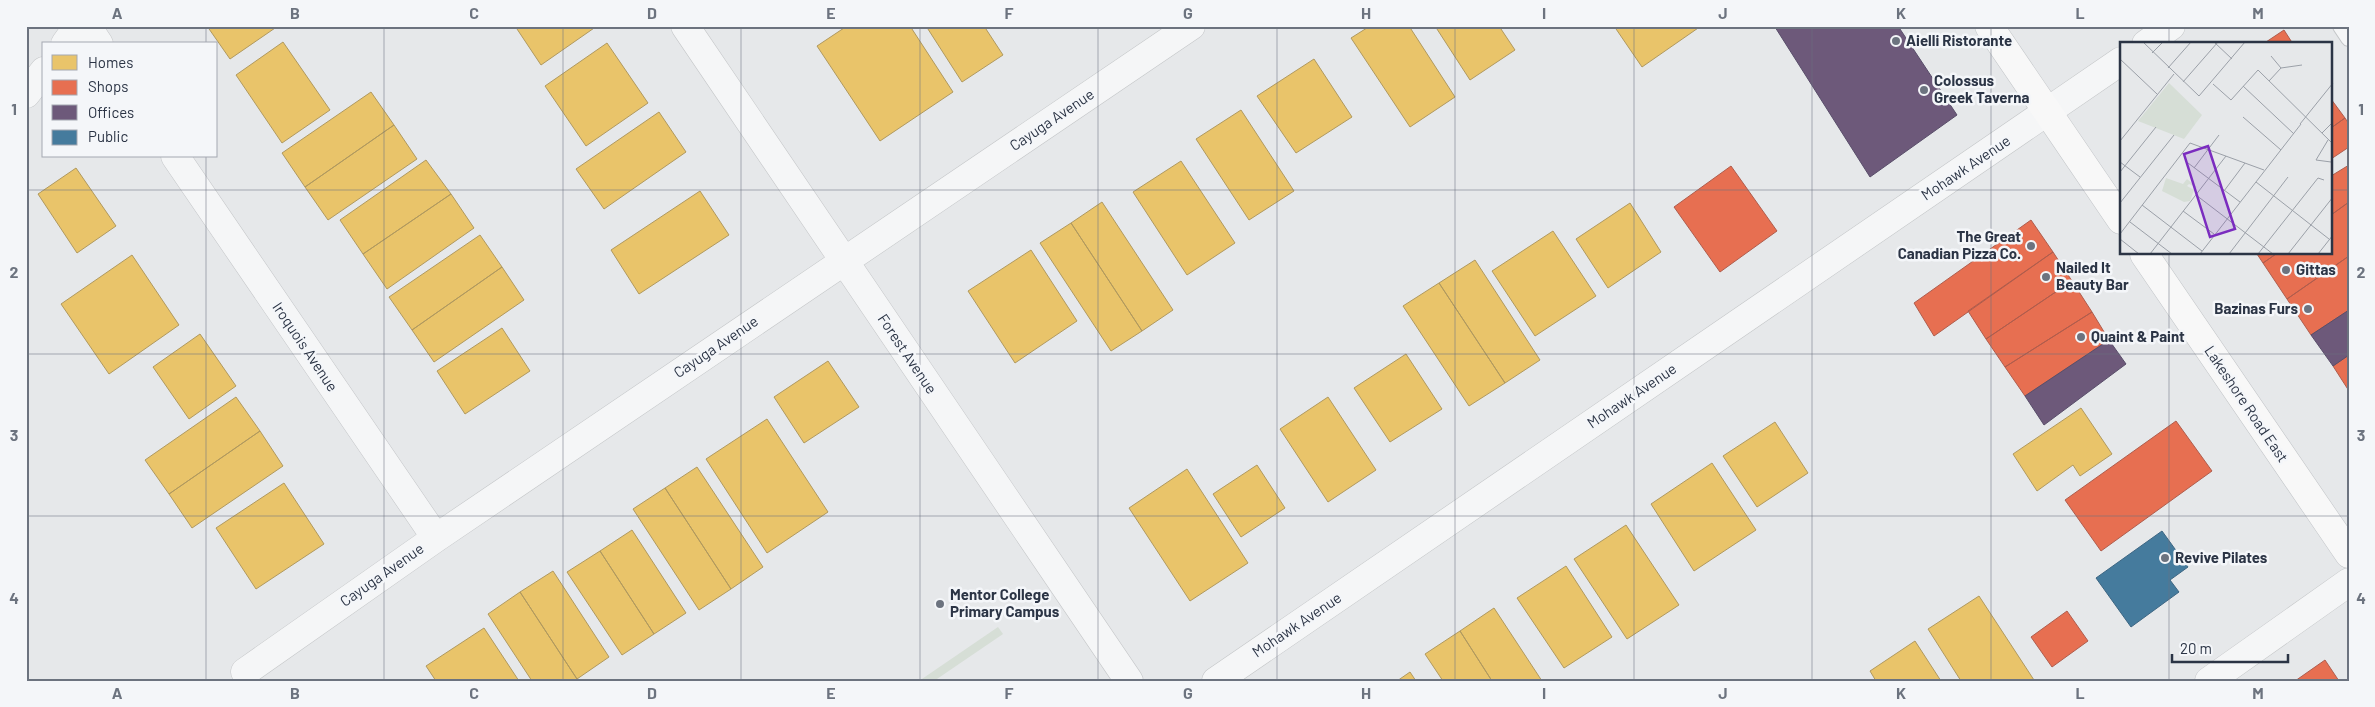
<svg xmlns="http://www.w3.org/2000/svg" width="2375" height="707" viewBox="0 0 2375 707" font-family="Barlow,sans-serif">
<style>
.green{fill:#d6ded6}
.homes{fill:#e9c46a;stroke:#b0995f}
.shops{fill:#e76f51;stroke:#af5d4d}
.offices{fill:#6d597a;stroke:#594e6a}
.public{fill:#457b9d;stroke:#3d6683}
.lines{fill:none;stroke-linecap:round;stroke-linejoin:round}
.lane-casing{stroke:#c4c6c8;stroke-width:18}
.street-casing{stroke:#c4c6c8;stroke-width:29}
.primary-casing{stroke:#c2c5c8;stroke-width:29}
.lane{stroke:#f5f6f7;stroke-width:16}
.street{stroke:#f5f6f7;stroke-width:28}
.primary{stroke:#f8f8f8;stroke-width:28}
.grid{fill:none;stroke:#6c737f;stroke-width:1;stroke-opacity:0.55}
.poi-dot{fill:#6c737f;stroke:#f4f6f9;stroke-width:2}
.labels{text-anchor:middle;stroke-width:5;stroke-linejoin:round;paint-order:stroke}
.poi-label{font-size:15px;font-weight:bold;fill:#2b3445;stroke:#f4f6f9;text-anchor:start}
.street-label{font-size:15px;fill:#2b3445;stroke:#f4f6f9}
.inset-road{fill:none;stroke:#9ba0a8;stroke-width:1}
.view{fill:#7b2cbf;fill-opacity:0.15;stroke:#7b2cbf;stroke-width:2.5}
.inset-edge{fill:none;stroke:#2b3445;stroke-width:2.5}
.neatline{fill:none;stroke:#6c737f;stroke-width:2}
.grid-label{font-size:16px;text-anchor:middle;font-weight:bold;fill:#6c737f}
</style>
<rect width="100%" height="100%" fill="#e6e8ea"/>
<path class="green" d="M998,627L1003,634L934,681H919Z"/>
<path class="homes" d="M207,26H278L230,59Z
M515,26H597L541,65Z
M847,26H910L953,92L880,141L817,46Z
M926,26H984L1003,55L962,82Z
M1370,26H1409L1455,97L1410,127L1351,38Z
M1435,26H1499L1515,50L1470,80Z
M1614,26H1701L1642,67Z
M283,42L330,110L282,143L236,75Z
M607,43L648,103L586,146L545,86Z
M1314,59L1352,117L1296,153L1257,96Z
M371,92L394,125L305,187L282,153Z
M1241,110L1294,191L1249,220L1196,139Z
M659,112L686,152L604,209L576,169Z
M394,125L417,159L328,220L305,187Z
M426,160L451,194L363,254L340,220Z
M1181,161L1235,243L1187,275L1133,192Z
M76,168L116,226L77,253L38,194Z
M700,191L729,235L639,294L611,250Z
M451,194L474,228L387,289L363,254Z
M1102,202L1173,310L1142,331L1071,223Z
M1630,203L1661,252L1608,288L1576,239Z
M1071,223L1142,331L1111,351L1040,243Z
M1553,231L1596,296L1535,336L1492,271Z
M480,235L502,267L412,330L389,297Z
M1031,250L1077,321L1015,363L968,291Z
M132,255L179,325L109,374L61,304Z
M1475,260L1540,360L1505,383L1439,283Z
M502,267L524,300L434,362L412,330Z
M1439,283L1505,383L1469,406L1403,306Z
M502,328L530,371L465,414L437,371Z
M200,334L236,386L189,419L153,367Z
M1406,354L1442,409L1390,442L1354,388Z
M828,361L859,407L804,443L774,397Z
M236,397L260,431L169,494L145,460Z
M1328,397L1376,470L1328,502L1280,429Z
M2081,408L2112,454L2080,476L2073,465L2037,491L2013,454Z
M767,419L828,512L767,553L706,459Z
M1775,422L1808,473L1757,507L1723,456Z
M260,431L283,466L192,528L169,494Z
M1712,463L1756,530L1694,571L1651,504Z
M1257,465L1285,508L1241,537L1213,494Z
M697,467L763,567L731,589L665,488Z
M1187,469L1248,563L1190,601L1129,508Z
M284,483L324,544L256,589L216,528Z
M665,488L731,589L699,610L633,509Z
M1626,525L1679,605L1627,639L1574,559Z
M632,530L686,613L654,634L600,551Z
M600,551L654,634L622,655L567,572Z
M1566,566L1612,637L1564,668L1517,598Z
M553,571L609,657L577,679L520,592Z
M520,592L577,679L574,681H532L488,614Z
M1979,596L2034,680L2033,681H1961L1928,629Z
M1494,608L1542,681H1492L1460,631Z
M484,628L519,681H436L426,666Z
M1460,631L1492,681H1443L1425,654Z
M1915,641L1941,681H1876L1870,671Z
M1410,672L1416,681H1397Z"/>
<path class="shops" d="M2284,30L2293,44H2263Z
M2331,99L2345,118L2331,128Z
M2345,118L2349,124V147L2331,159V128Z
M2349,165V202L2331,215V176Z
M1731,166L1777,231L1720,272L1674,207Z
M2349,202V256L2287,299L2263,263L2276,254H2331V215Z
M2031,220L2053,252L1934,336L1914,303Z
M2053,252L2072,281L1986,339L1968,311Z
M2257,254H2276L2263,263Z
M2349,256V310L2311,335L2287,299Z
M2072,281L2092,312L2005,367L1986,339Z
M2092,312L2109,340L2025,396L2005,367Z
M2349,355V391L2333,366Z
M2176,421L2212,471L2101,551L2065,500Z
M2067,611L2088,641L2052,667L2031,637Z
M2325,660L2339,681H2295Z"/>
<path class="offices" d="M1898,26L1957,115L1870,177L1775,27Z
M2349,310V355L2333,366L2311,335Z
M2109,340L2126,364L2044,425L2025,396Z"/>
<path class="public" d="M2162,531L2188,567L2170,580L2179,592L2131,627L2096,578Z"/>
<g class="lines">
<g class="lane-casing">
<path id="lane" d="M2341,26L2349,38"/>
</g>
<g class="street-casing">
<path id="street" d="M87,26L99,44
M685,26L1129,681
M65,44L78,26
M2146,44L2171,26
M26,94L44,71
M175,156L436,538
M245,672L436,538L1191,26
M1216,681L2121,61
M2209,681L2349,582"/>
</g>
<g class="primary-casing">
<path id="primary" d="M1989,26L2121,220
M2144,254L2349,554"/>
</g>
<use href="#lane" class="lane"/>
<use href="#street" class="street"/>
<use href="#primary" class="primary"/>
</g>
<path class="grid" d="M206,26V44M384,26V681M563,26V681M741,26V681M920,26V681M1098,26V681M1277,26V681M1455,26V681M1634,26V681M1812,26V681M1991,26V681M2169,26V44M206,156V681M26,190H2121M2331,190H2349M2169,254V681M26,354H2349M26,516H2349"/>
<g class="poi-dot">
<circle cx="1896" cy="41" r="5"/>
<circle cx="1924" cy="90" r="5"/>
<circle cx="2031" cy="246" r="5"/>
<circle cx="2286" cy="270" r="5"/>
<circle cx="2046" cy="277" r="5"/>
<circle cx="2308" cy="309" r="5"/>
<circle cx="2081" cy="337" r="5"/>
<circle cx="2165" cy="558" r="5"/>
<circle cx="940" cy="604" r="5"/>
</g>
<g class="labels">
<g class="poi-label">
<text x="1906" y="46">Aielli Ristorante</text>
<text x="1934" y="86">Colossus<tspan x="1934" dy="17">Greek Taverna</tspan></text>
<text x="2021" y="242" text-anchor="end">The Great<tspan x="2021" dy="17">Canadian Pizza Co.</tspan></text>
<text x="2056" y="273">Nailed It<tspan x="2056" dy="17">Beauty Bar</tspan></text>
<text x="2296" y="275">Gittas</text>
<text x="2298" y="314" text-anchor="end">Bazinas Furs</text>
<text x="2091" y="342">Quaint &amp; Paint</text>
<text x="2175" y="563">Revive Pilates</text>
<text x="950" y="600">Mentor College<tspan x="950" dy="17">Primary Campus</tspan></text>
</g>
<g class="street-label">
<text transform="translate(1052 120) rotate(-34)" y="5">Cayuga Avenue</text>
<text transform="translate(1966 168) rotate(-34)" y="5">Mohawk Avenue</text>
<text transform="translate(305 347) rotate(56)" y="5">Iroquois Avenue</text>
<text transform="translate(716 347) rotate(-34)" y="5">Cayuga Avenue</text>
<text transform="translate(907 354) rotate(56)" y="5">Forest Avenue</text>
<text transform="translate(1632 396) rotate(-34)" y="5">Mohawk Avenue</text>
<text transform="translate(2246 404) rotate(56)" y="5">Lakeshore Road East</text>
<text transform="translate(382 575) rotate(-35)" y="5">Cayuga Avenue</text>
<text transform="translate(1297 625) rotate(-34)" y="5">Mohawk Avenue</text>
</g>
</g>
<g transform="translate(2120 42)">
<rect width="212" height="212" fill="#e6e8ea"/>
<path d="M49,41L82,73L64,97L18,79ZM46,136L63,142L67,137L78,146L69,142L67,144L74,148L70,159L64,160L42,149Z" fill="#d6ded6"/>
<path class="inset-road" d="M23,0L79,54L125,0M94,0L112,17M32,11L43,0M151,14L161,26M0,17L37,52M48,26L71,0M149,39L161,26L182,23M63,40L98,0M93,42L111,58L138,28L213,102M123,44L174,92M123,75L161,108M180,82L213,41M202,91L213,80M208,98L196,118L211,120M0,99L54,32M0,120L20,135M68,121L120,160M74,126L99,93M0,130L36,85M136,140L209,197M104,149L125,121M76,153L153,212M0,161L54,93M22,163L82,209M63,169L94,192M10,180L52,212M0,192L70,101L144,128M0,197L19,212M30,212L106,114M80,212L181,82M109,212L168,135M138,212L198,136L204,138M168,212L213,155M198,212L213,193"/>
<path class="view" d="M88,104L115,187L90,195L64,112Z"/>
<rect width="212" height="212" class="inset-edge"/>
</g>
<rect width="2375" height="707" fill="none" stroke="#f4f6f9" stroke-width="55"/>
<rect x="42" y="42" width="175" height="115" fill="#f4f6f9" stroke="#a4a8b1"/>
<rect x="52" y="55" width="25" height="15" fill="#e9c46a" stroke="#a4a8b1"/>
<text x="88" y="68" font-size="15" fill="#2b3445">Homes</text>
<rect x="52" y="80" width="25" height="15" fill="#e76f51" stroke="#a4a8b1"/>
<text x="88" y="92" font-size="15" fill="#2b3445">Shops</text>
<rect x="52" y="105" width="25" height="15" fill="#6d597a" stroke="#a4a8b1"/>
<text x="88" y="118" font-size="15" fill="#2b3445">Offices</text>
<rect x="52" y="130" width="25" height="15" fill="#457b9d" stroke="#a4a8b1"/>
<text x="88" y="142" font-size="15" fill="#2b3445">Public</text>
<path d="M2172 654v8h116v-8" fill="none" stroke="#2b3445" stroke-width="2.5"/>
<text x="2180" y="654" font-size="15" fill="#2b3445" stroke="#f4f6f9" stroke-width="4" paint-order="stroke">20 m</text>
<rect x="28" y="28" width="2320" height="652" class="neatline"/>
<g class="grid-label">
<text x="117" y="19">A</text>
<text x="295" y="19">B</text>
<text x="474" y="19">C</text>
<text x="652" y="19">D</text>
<text x="831" y="19">E</text>
<text x="1009" y="19">F</text>
<text x="1188" y="19">G</text>
<text x="1366" y="19">H</text>
<text x="1544" y="19">I</text>
<text x="1723" y="19">J</text>
<text x="1901" y="19">K</text>
<text x="2080" y="19">L</text>
<text x="2258" y="19">M</text>
<text x="14" y="115">1</text>
<text x="2361" y="115">1</text>
<text x="14" y="278">2</text>
<text x="2361" y="278">2</text>
<text x="14" y="441">3</text>
<text x="2361" y="441">3</text>
<text x="14" y="604">4</text>
<text x="2361" y="604">4</text>
<text x="117" y="699">A</text>
<text x="295" y="699">B</text>
<text x="474" y="699">C</text>
<text x="652" y="699">D</text>
<text x="831" y="699">E</text>
<text x="1009" y="699">F</text>
<text x="1188" y="699">G</text>
<text x="1366" y="699">H</text>
<text x="1544" y="699">I</text>
<text x="1723" y="699">J</text>
<text x="1901" y="699">K</text>
<text x="2080" y="699">L</text>
<text x="2258" y="699">M</text>
</g>
</svg>
